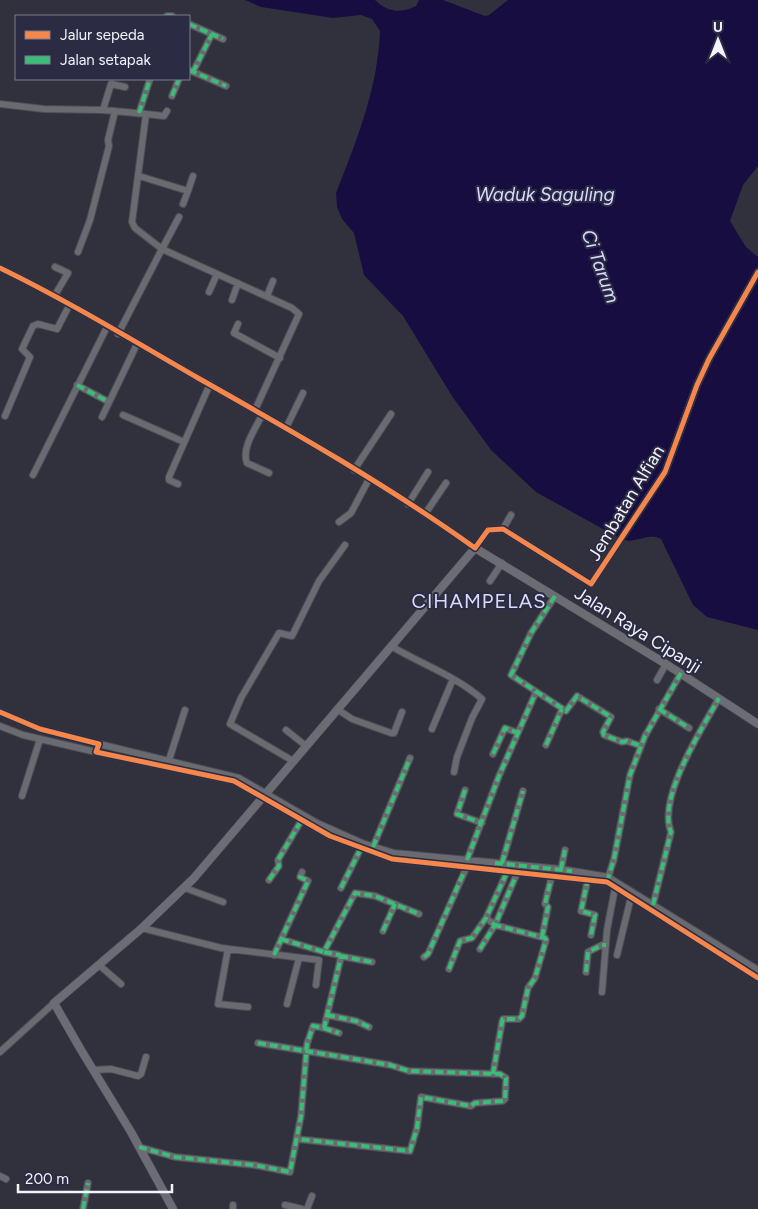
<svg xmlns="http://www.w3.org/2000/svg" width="758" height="1209" viewBox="0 0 758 1209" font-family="Figtree,sans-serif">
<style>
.water{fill:#180d41}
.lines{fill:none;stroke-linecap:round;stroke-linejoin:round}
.minor-casing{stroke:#4d4d57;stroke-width:8}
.major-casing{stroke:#4d4d57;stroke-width:9}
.minor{stroke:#6a6b70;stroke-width:6}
.major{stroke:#6c6c74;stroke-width:8}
.quiet{stroke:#3abd76;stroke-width:4;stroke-dasharray:8 4;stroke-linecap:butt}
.cycleway-casing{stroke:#2b2c43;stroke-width:8}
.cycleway{stroke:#f5874c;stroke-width:5}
.labels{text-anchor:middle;stroke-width:4;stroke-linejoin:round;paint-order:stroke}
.street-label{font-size:18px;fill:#f2f3fc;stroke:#2b2c43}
.water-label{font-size:19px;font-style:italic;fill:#d7d9ff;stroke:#2b2c43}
.quarter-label{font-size:20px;letter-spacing:1px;fill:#d9dbf9;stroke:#2b2c43}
</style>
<rect width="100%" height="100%" fill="#31313d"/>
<path class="water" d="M245,0H375C387,12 401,14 416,6L419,0H443L485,16L489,15L508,0H758V166L743,185L730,221L746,247L758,257V630L707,617L693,605L661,539C648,532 635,545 621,539L536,492L491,450L452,396L403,316L364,275L354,233L342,219L337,207L336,193C357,140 378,87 380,31L372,19L361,15L333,18L261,7Z"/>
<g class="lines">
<g class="minor-casing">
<path id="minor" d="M167,16H172
M189,24L223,39
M189,70L226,86
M193,72L212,34
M172,96L179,79
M0,104L44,109L103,110L146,114L132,222L135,228L162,249L118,334
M103,110L111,84L125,87
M139,113L150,79
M146,114L164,116L167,111
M139,176L188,191L183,204
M188,191L193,176
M179,217L162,249L292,308L299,314L255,410
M78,252L90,220L109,146L108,140L115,111
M55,267L68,273L55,295
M0,268C68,301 132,340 198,378C292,431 387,485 475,548L488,530L503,529L591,584L665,472L697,385L709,359L758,272
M209,292L217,274
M267,296L273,281
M232,300L238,283
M238,324L234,333L280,358
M77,385L109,402
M123,415L184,442
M262,415C256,428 241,448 247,463L269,473
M5,416L30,357L22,349L33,326L38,324L57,329L70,304
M102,417L137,344
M286,428L303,393
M354,470L391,414
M33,475L107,327
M178,484L169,480V477L210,384
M408,504L428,472
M425,514L446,483
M339,522L351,513L369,479
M503,529L511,515
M490,581L502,563
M555,596L531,633L511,675L566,711L577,696L611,717L603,732L604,735L622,742L627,741L641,746
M391,646C421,664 456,676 482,699L472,718L457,757L454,772
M657,680L666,664
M337,709L352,719L391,733H394L402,712
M659,709L689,728
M0,712L40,729L99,744L96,752L234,781L330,836L392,859L607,882L758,978
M0,726L23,735L96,752
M432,729L453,679
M286,730L306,746
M99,744L239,778L317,823L362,843L394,853L561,869L608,877L758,970
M546,745L562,709
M493,754L505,728L518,733
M169,760L185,710
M293,761L230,724L241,698L279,633L292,636L319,581L345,545
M465,790L457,814L482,823
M22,796L40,739
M373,847L410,758
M467,860L499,776L536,692
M502,863L523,791
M561,869L565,850
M588,878L581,911L595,915L591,935
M269,880L279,866L278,860L301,821
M607,881L614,859L630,775L645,736L681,673
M185,888L223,902
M341,888L361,848
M653,905L671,832C657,798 702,729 719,698
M142,928L221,948L319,960L316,985
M383,931L395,904
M542,937L548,907L545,904L552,875
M281,939L324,952
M228,949L218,1004L248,1007
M480,949L495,925L486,918
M274,955L308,881L300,877L302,872
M617,955L631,897
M340,956L372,962
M424,957L428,954L468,864
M99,965L121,984
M449,969L460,941L472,938L486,918L508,870
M586,972L588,952L602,945H606
M602,992L607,930L615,888
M287,1004L299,958
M327,1015L356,1021L369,1027
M324,1028L339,1033
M258,1043L390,1065L409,1071L500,1074L506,1078L505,1099L503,1101L475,1103L471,1106L421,1097L417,1128L410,1151L297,1139
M0,1052L54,1003
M94,1070L111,1069L138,1076L141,1074L146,1057
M493,1074L502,1022L503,1019H519L522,1016L528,988L535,978L546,940L545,938L495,925L518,871
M139,1147L175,1157L254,1165L290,1172L301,1116L307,1044L313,1026L324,1028L341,957L339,955L324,952L355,893L375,896L419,914
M0,1176L6,1179
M285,1205L302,1209
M83,1209L88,1183
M233,1209V1205
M307,1209L312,1196"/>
</g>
<g class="major-casing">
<path id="major" d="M173,1209L131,1132L81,1050L54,1003L142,928L194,878L475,548L666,664L758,724"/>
</g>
<use href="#minor" class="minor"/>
<use href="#major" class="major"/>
<path class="quiet" d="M167,16H172
M189,24L223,39
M189,70L226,86
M193,72L212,34
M172,96L179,79
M139,113L150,79
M77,385L109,402
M555,596L531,633L511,675L566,711L577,696L611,717L603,732L604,735L622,742L627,741L641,746
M659,709L689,728
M546,745L562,709
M493,754L505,728L518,733
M465,790L457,814L482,823
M373,847L410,758
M467,860L499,776L536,692
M495,863L572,871
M502,863L523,791
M561,869L565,850
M588,878L581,911L595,915L591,935
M269,880L279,866L278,860L301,821
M607,882L614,859L630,775L645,736L681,673
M341,888L361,848
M653,905L671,832C657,798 702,729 719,698
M383,931L395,904
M542,937L548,907L545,904L552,875
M281,939L324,952
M480,949L495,925L491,922
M274,955L308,881L300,877L302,872
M340,956L372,962
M424,957L428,954L468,863
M449,969L460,941L472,938L486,918L508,870
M586,972L588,952L602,945H606
M327,1015L356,1021L369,1027
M324,1028L339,1033
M258,1043L390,1065L409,1071L500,1074L506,1078L505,1099L503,1101L475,1103L471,1106L421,1097L417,1128L410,1151L297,1139
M493,1074L502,1022L503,1019H519L522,1016L528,988L535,978L546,940L545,938L495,925L518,871
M139,1147L175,1157L254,1165L290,1172L301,1116L307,1044L313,1026L324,1028L341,957L339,955L324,952L355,893L375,896L419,914
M83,1209L88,1183"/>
<g class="cycleway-casing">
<path id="cycleway" d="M0,268C68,301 132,340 198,378C292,431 387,485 475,548L488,530L503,529L591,584L665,472L697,385L709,359L758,272
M0,712L40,729L99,744L96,752L234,781L330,836L392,859L607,882L758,978"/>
</g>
<use href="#cycleway" class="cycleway"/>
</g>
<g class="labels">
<g class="street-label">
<text transform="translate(626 503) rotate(-59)" y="6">Jembatan Alfian</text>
<text transform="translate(638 630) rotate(32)" y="6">Jalan Raya Cipanji</text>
</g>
<g class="water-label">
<text x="545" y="201">Waduk Saguling</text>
<text transform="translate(601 266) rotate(70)" y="7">Ci Tarum</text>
</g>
<g class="quarter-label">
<text x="479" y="608">CIHAMPELAS</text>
</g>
</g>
<rect x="15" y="15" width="175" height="65" fill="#2b2c43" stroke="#7b7c8d"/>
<rect x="25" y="31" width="25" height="8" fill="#f5874c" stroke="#7b7c8d"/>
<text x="60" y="40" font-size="15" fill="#f2f3fc">Jalur sepeda</text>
<rect x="25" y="56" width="25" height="8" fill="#3abd76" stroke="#7b7c8d"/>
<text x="60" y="65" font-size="15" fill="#f2f3fc">Jalan setapak</text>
<g transform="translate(718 40)" stroke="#2b2c43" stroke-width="4" paint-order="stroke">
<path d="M0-4L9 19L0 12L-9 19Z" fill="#f2f3fc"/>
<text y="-8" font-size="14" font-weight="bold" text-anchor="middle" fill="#f2f3fc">U</text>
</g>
<path d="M18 1184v8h154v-8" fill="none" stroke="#f2f3fc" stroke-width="2.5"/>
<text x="25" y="1184" font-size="15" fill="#f2f3fc" stroke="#2b2c43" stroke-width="4" paint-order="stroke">200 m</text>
</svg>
